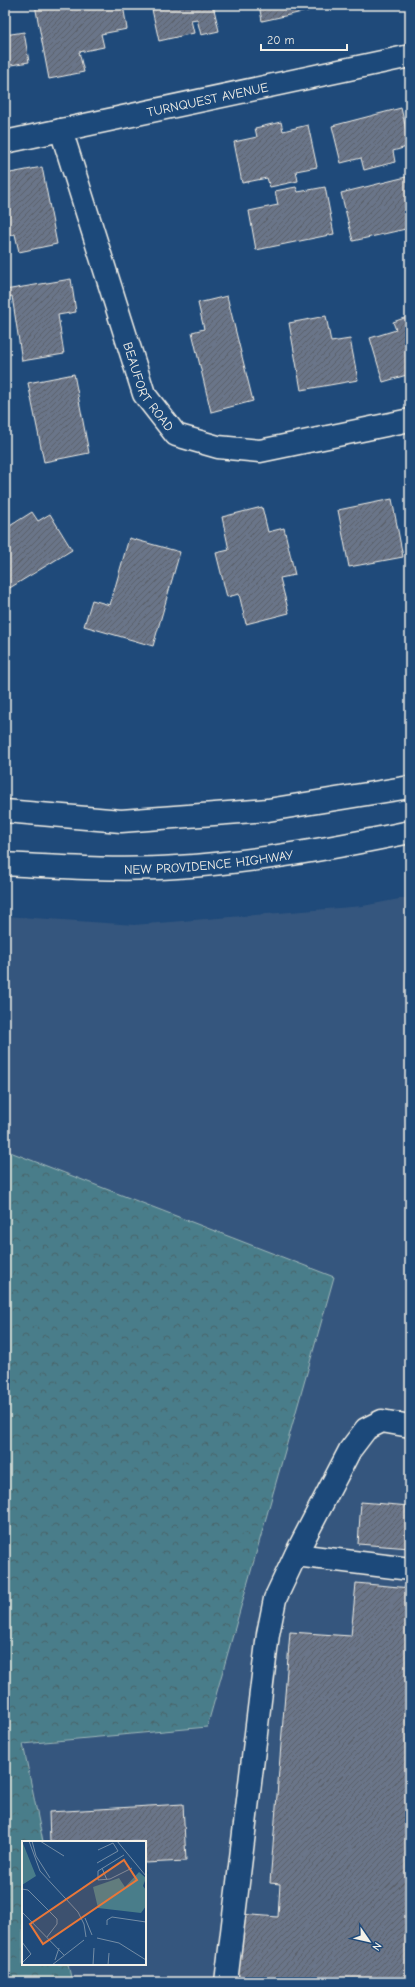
<svg xmlns="http://www.w3.org/2000/svg" width="415" height="1987" viewBox="0 0 415 1987" font-family="'Comic Neue',sans-serif">
<style>
.built{fill:#36577e;fill-rule:evenodd}
.forest{fill:url(#forest-crowns);stroke:#9eb7b9}
.building{fill:url(#building-hatch);stroke:#f4f1e8}
.lines{fill:none;stroke-linecap:round;stroke-linejoin:round}
.minor-casing{stroke:#f4f1e8;stroke-width:25}
.highway-casing{stroke:#f4f1e8;stroke-width:25}
.minor{stroke:#1f4a7a;stroke-width:22}
.highway{stroke:#1f4a7a;stroke-width:22}
.labels{text-anchor:middle;stroke-width:3.5;stroke-linejoin:round;paint-order:stroke}
.street-label{font-size:13px;fill:#f4f1e8;stroke:#1f4a7a}
.inset-road{fill:none;stroke:#748da6;stroke-width:1}
.view{fill:#ea7738;fill-opacity:0.15;stroke:#ea7738;stroke-width:2}
.inset-edge{fill:none;stroke:#f4f1e8;stroke-width:2}
</style>
<defs>
<pattern id="forest-crowns" width="20" height="18" patternUnits="userSpaceOnUse"><rect width="20" height="18" fill="#497d8a"/><path d="M2 6a3 3 0 1 1 6 0M12 15a3 3 0 1 1 6 0" fill="none" stroke="#49656b"/></pattern>
<pattern id="building-hatch" width="6" height="6" patternUnits="userSpaceOnUse"><rect width="6" height="6" fill="#6a7589"/><path d="M-1 1l2-2M0 6l6-6M5 7l2-2" fill="none" stroke="#5a5e68"/></pattern>
</defs>
<rect width="100%" height="100%" fill="#1f4a7a"/>
<filter id="ink" filterUnits="userSpaceOnUse"><feTurbulence type="fractalNoise" baseFrequency=".025" numOctaves="2"/><feDisplacementMap in="SourceGraphic" scale="8" xChannelSelector="R" yChannelSelector="G"/><feConvolveMatrix kernelMatrix="1 2 1 2 8 2 1 2 1" color-interpolation-filters="sRGB"/></filter>
<g filter="url(#ink)">
<path class="built" d="M410,897V1982H5V916L134,925L363,906ZM23,1842H145V1964H23Z"/>
<path class="forest" d="M5,1150L334,1277L207,1727L23,1744L43,1842H23V1964H68L72,1982H5Z"/>
<path class="building" d="M35,5H59L60,10L85,5H123L127,29L101,34L104,47L79,52L84,72L49,79Z
M151,5H213L219,31L201,35L197,19L191,20L194,33L159,41Z
M259,5H325V7L262,21Z
M24,32L29,62L5,66V35Z
M401,108L410,146L393,151L395,162L364,170L361,158L341,163L332,126Z
M281,122L283,131L308,125L317,167L296,171L298,181L270,187L267,178L242,183L234,142L257,137L255,128Z
M42,167L57,244L19,252L15,234L5,236V192L9,191L5,174Z
M410,176V228L353,241L341,193Z
M296,187L298,192L325,187L334,234L256,250L249,211L278,205L275,191Z
M71,279L76,312L58,315L64,354L22,361L12,296L5,297V290Z
M227,296L253,401L211,412L192,332L204,329L198,303Z
M326,316L331,342L350,339L358,380L301,390L289,323Z
M410,316V374L383,382L370,338L396,330L393,322Z
M74,374L89,453L44,462L28,383Z
M392,499L403,557L349,567L338,510Z
M262,507L268,532L284,528L295,575L280,578L289,613L246,624L239,594L227,597L216,553L229,550L222,517Z
M32,512L38,521L50,514L72,550L8,589L5,585V529Z
M129,538L180,552L153,646L84,626L92,600L110,605Z
M361,1502L410,1506V1548L358,1544Z
M356,1583L410,1588V1982H283L235,1978L240,1914L278,1917L280,1884L270,1883L290,1632L351,1636Z
M183,1804L186,1861L145,1863V1842H50L49,1812Z"/>
<g class="lines">
<g class="minor-casing">
<g id="minor">
<path id="s1" d="M61,130L144,394L176,435L218,447L260,451L410,420"/>
<path id="s2" d="M5,142L410,56"/>
<path d="M296,1555L410,1569"/>
<path d="M226,1982L268,1634L275,1599L298,1550L350,1450L366,1429L382,1421L410,1426"/>
</g>
</g>
<g class="highway-casing">
<g id="highway">
<path d="M5,811L121,821L268,810L410,787"/>
<path id="s3" d="M5,864C62,867 120,871 177,867C256,862 333,848 410,832"/>
</g>
</g>
<use href="#minor" class="minor"/>
<use href="#highway" class="highway"/>
</g>
</g>
<g class="labels">
<g class="street-label">
<text dy="5" stroke="none"><textPath href="#s2" startOffset="207">TURNQUEST AVENUE</textPath></text>
<text dy="5" stroke="none"><textPath href="#s1" startOffset="272">BEAUFORT ROAD</textPath></text>
<text dy="5" stroke="none"><textPath href="#s3" startOffset="204">NEW PROVIDENCE HIGHWAY</textPath></text>
</g>
</g>
<g transform="translate(22 1841)">
<rect width="124" height="124" fill="#1f4a7a"/>
<path d="M0,0L14,35L0,44ZM117,31L124,37L121,45L124,49V65L119,72L76,67L71,46L97,37L103,46Z" fill="#497d8a"/>
<path class="inset-road" d="M7,0L18,30L56,71L62,83L64,96M10,0L14,15L28,37M18,0L42,15M95,0L124,35M102,14L76,30V39L88,38L110,27M75,22L96,10L91,2L76,9M80,27L85,39M0,48L6,49L35,78V83L25,96M0,71L42,114M63,77L70,94M85,84V79L90,76L124,81M75,97L97,102L124,119M0,101L9,113L0,122M33,119L37,107M30,124L62,99M71,124L72,107M86,124L87,112"/>
<path class="view" d="M102,19L115,39L21,103L8,83Z"/>
<rect width="124" height="124" class="inset-edge"/>
</g>
<rect width="415" height="1987" fill="none" stroke="#1f4a7a" stroke-width="20"/>
<rect x="10" y="10" width="395" height="1967" fill="none" stroke="#f4f1e8" stroke-width="1.5" filter="url(#ink)"/>
<g transform="translate(369 1941) rotate(124)" stroke="#1f4a7a" stroke-width="3" paint-order="stroke">
<path d="M0-3L7 15L0 10L-7 15Z" fill="#f4f1e8"/>
<text y="-6" font-size="11" font-weight="bold" text-anchor="middle" fill="#f4f1e8">N</text>
</g>
<path d="M261 44v6h86v-6" fill="none" stroke="#f4f1e8" stroke-width="2"/>
<text x="267" y="44" font-size="12" fill="#f4f1e8" stroke="#1f4a7a" stroke-width="3" paint-order="stroke">20 m</text>
</svg>
